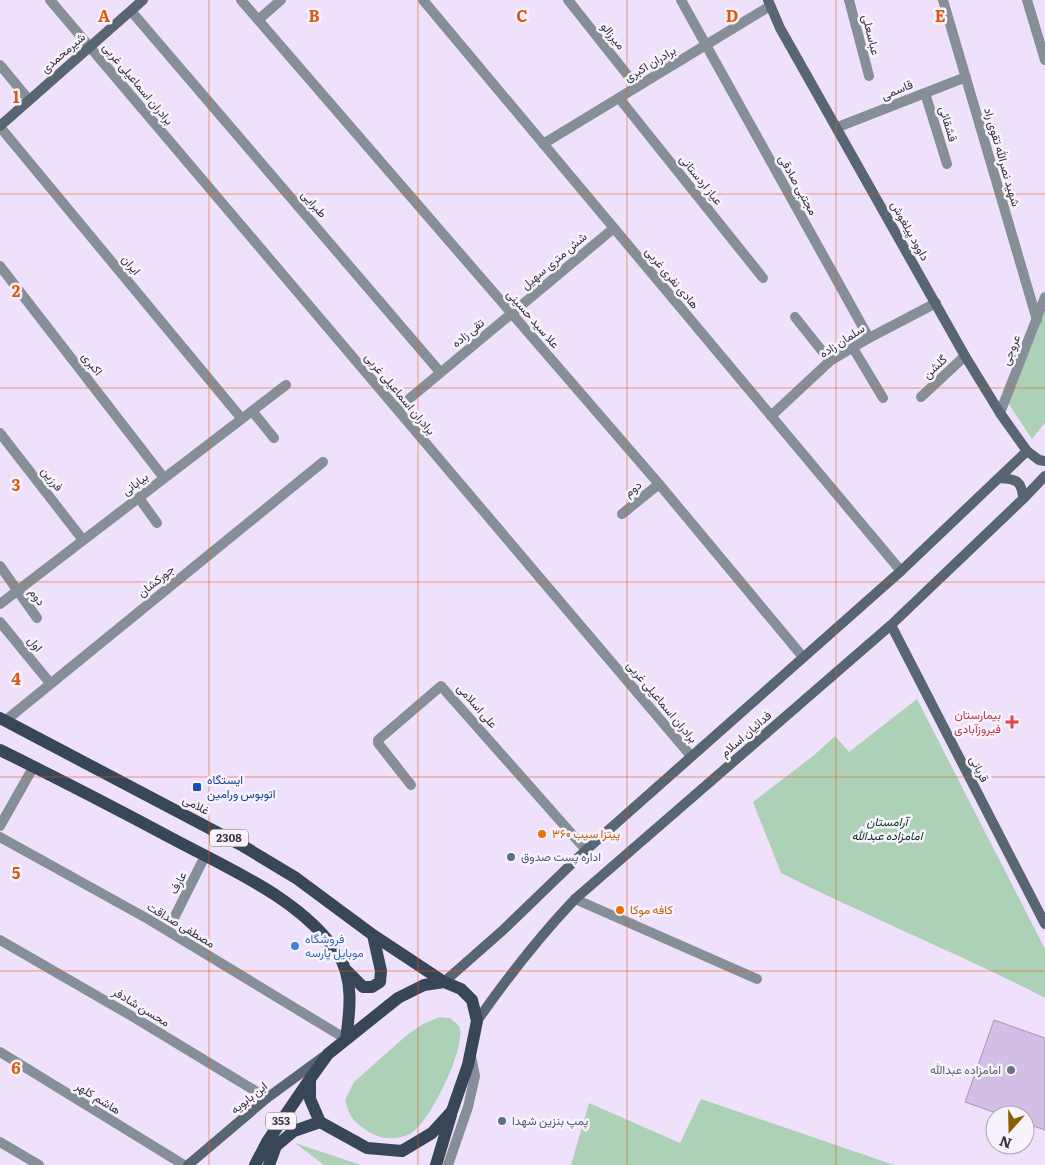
<svg xmlns="http://www.w3.org/2000/svg" width="1045" height="1165" viewBox="0 0 1045 1165" font-family="Literata,Vazirmatn,serif">
<style>
.green{fill:#acd1b6}
.building{fill:#d3bee6;stroke:#a698b1}
.lines{fill:none;stroke-linecap:round;stroke-linejoin:round}
.street{stroke:#868f98;stroke-width:10}
.secondary{stroke:#586572;stroke-width:10}
.primary{stroke:#384757;stroke-width:12}
.grid{fill:none;stroke:#df570e;stroke-width:1;stroke-opacity:0.55}
.health-dot{fill:#e0444e;stroke:#f7f2fc;stroke-width:2}
.transit-dot{fill:#1a4fb4;stroke:#f7f2fc;stroke-width:2}
.food-dot{fill:#e8710a;stroke:#f7f2fc;stroke-width:2}
.service-dot{fill:#5c6f8a;stroke:#f7f2fc;stroke-width:2}
.shop-dot{fill:#3f7fe0;stroke:#f7f2fc;stroke-width:2}
.worship-dot{fill:#6b7280;stroke:#f7f2fc;stroke-width:2}
.labels{text-anchor:middle;stroke-width:5;stroke-linejoin:round;paint-order:stroke}
.shield{fill:#f7f2fc;stroke:#716c76;stroke-width:1}
.shield-label{font-size:11px;font-weight:bold;fill:#38333d}
.street-label{font-size:12px;fill:#38333d;stroke:#f7f2fc}
.health-label{font-size:12px;fill:#be3a42;stroke:#f7f2fc;text-anchor:end}
.transit-label{font-size:12px;fill:#164399;stroke:#f7f2fc;text-anchor:start}
.park-label{font-size:12px;font-style:italic;fill:#05381c;stroke:#f7f2fc}
.food-label{font-size:12px;fill:#c56008;stroke:#f7f2fc;text-anchor:start}
.service-label{font-size:12px;fill:#4e5e75;stroke:#f7f2fc;text-anchor:start}
.shop-label{font-size:12px;fill:#366cbe;stroke:#f7f2fc;text-anchor:start}
.worship-label{font-size:12px;fill:#5b616d;stroke:#f7f2fc;text-anchor:end}
.grid-label{font-size:16px;text-anchor:middle;font-weight:bold;fill:#df570e;stroke:#f7f2fc;stroke-width:5;stroke-linejoin:round;paint-order:stroke}
</style>
<rect width="100%" height="100%" fill="#efe1fb"/>
<path class="green" d="M1045,311V423L1032,439L1008,403Z
M917,699L1045,949V998C958,953 868,917 781,873L753,802L813,756L835,736L849,752Z
M440,1017L450,1018L459,1026C460,1029 461,1033 460,1037C459,1060 431,1118 413,1132C401,1140 381,1140 369,1132C353,1121 350,1118 345,1100L354,1082L381,1058L407,1035L423,1024Z
M701,1099L894,1165H571L589,1103L680,1143Z
M295,1143L361,1165H324Z"/>
<path class="building" d="M994,1020L1045,1038V1130L1025,1123V1115H1002L965,1102Z"/>
<g class="lines">
<path class="street" d="M50,0L691,756
M241,0L659,484L803,657
M423,0L901,571
M568,0L637,87
M681,0L869,338
M849,0L869,76
M943,0L1037,320
M1027,0L1045,60
M131,11L440,372
M258,20L281,0
M0,65L29,100
M925,93L947,164
M619,98L763,278
M0,127L242,419
M838,127L966,77
M543,144L770,6
M0,266L164,478
M795,317L830,361
M853,348L883,398
M921,397L965,356
M397,409L614,228
M252,411L274,438
M1000,413L1045,297
M771,416L830,361L869,338L936,303
M0,433L83,540
M139,498L157,523
M622,514L659,484
M0,566L37,618
M0,604L286,385
M0,622L50,683
M5,721L323,462
M411,785L378,743V740L441,686L586,850
M0,826L34,766
M0,837L148,919L346,1039
M575,899L757,979
M173,920L205,856
M0,940L130,1015L267,1098
M0,1052L184,1165
M0,1142L39,1165
M448,1165L468,1107L475,1076L471,1056"/>
<path class="secondary" d="M768,0L780,28L965,356L1000,413L1027,451L1039,460L1045,461
M0,126L143,0
M999,478C1017,479 1022,481 1023,499
M891,625L1045,924
M444,982L502,931L586,850L901,571L1027,451
M477,1021C507,978 539,937 575,899L891,625L1023,499L1045,476
M188,1165L267,1098L323,1057"/>
<path class="primary" d="M0,718L243,846L296,878L373,935L444,982L461,989L472,1000L477,1021L468,1065L452,1111L432,1133L402,1151L367,1148L320,1122L310,1099V1079L328,1054L398,998L424,985L444,982
M0,750C59,779 117,809 175,840C231,870 303,900 338,954C354,979 350,1011 346,1039
M346,970L363,987H372L380,982L381,971L373,935
M255,1165L267,1142L310,1079
M269,1165L276,1146L294,1131L320,1122
M436,1165L451,1115"/>
</g>
<path class="grid" d="M209,0V1165M418,0V1165M627,0V1165M836,0V1165M0,194H1045M0,388H1045M0,582H1045M0,777H1045M0,971H1045"/>
<path class="health-dot" d="M1009.5 714.5h5v5h5v5h-5v5h-5v-5h-5v-5h5z"/>
<rect class="transit-dot" x="192" y="782" width="10" height="10" rx="2.5"/>
<g class="food-dot">
<circle cx="542" cy="834" r="5"/>
<circle cx="620" cy="910" r="5"/>
</g>
<g class="service-dot">
<circle cx="511" cy="857" r="5"/>
<circle cx="502" cy="1121" r="5"/>
</g>
<circle class="shop-dot" cx="295" cy="946" r="5"/>
<circle class="worship-dot" cx="1011" cy="1070" r="5"/>
<g class="labels">
<g class="shield">
<rect x="210" y="829.5" width="38" height="17" rx="4"/>
<rect x="266" y="1112.5" width="30" height="17" rx="4"/>
</g>
<g class="shield-label">
<text x="229" y="842">2308</text>
<text x="281" y="1125">353</text>
</g>
<g class="street-label">
<text transform="translate(871 35) rotate(76)" y="4">عباسعلی</text>
<text transform="translate(613 36) rotate(51)" y="4">میرزالو</text>
<text transform="translate(63 53) rotate(-41)" y="4">شیرمحمدی</text>
<text transform="translate(650 64) rotate(-31)" y="4">برادران اکبری</text>
<text transform="translate(138 84) rotate(50)" y="4">برادران اسماعیلی غربی</text>
<text transform="translate(897 90) rotate(-22)" y="4">قاسمی</text>
<text transform="translate(948 124) rotate(73)" y="4">قشقائی</text>
<text transform="translate(1002 157) rotate(74)" y="4">شهید نصرالله تقوی راد</text>
<text transform="translate(701 180) rotate(51)" y="4">عیاز اردستانی</text>
<text transform="translate(798 185) rotate(61)" y="4">مجتبی صادقی</text>
<text transform="translate(314 204) rotate(49)" y="4">طبرایی</text>
<text transform="translate(910 231) rotate(61)" y="4">داوود پیلغوش</text>
<text transform="translate(554 261) rotate(-40)" y="4">شش متری سهیل</text>
<text transform="translate(131 265) rotate(50)" y="4">ایران</text>
<text transform="translate(672 278) rotate(50)" y="4">هادی نفری غربی</text>
<text transform="translate(533 319) rotate(49)" y="4">علا سید حسینی</text>
<text transform="translate(468 333) rotate(-39)" y="4">تقی زاده</text>
<text transform="translate(842 341) rotate(-33)" y="4">سلمان زاده</text>
<text transform="translate(1011 350) rotate(-68)" y="4">عروجی</text>
<text transform="translate(92 364) rotate(52)" y="4">اکبری</text>
<text transform="translate(935 367) rotate(-43)" y="4">گلشن</text>
<text transform="translate(400 394) rotate(50)" y="4">برادران اسماعیلی غربی</text>
<text transform="translate(52 479) rotate(52)" y="4">فرزین</text>
<text transform="translate(135 484) rotate(-37)" y="4">بیابانی</text>
<text transform="translate(633 489) rotate(-38)" y="4">دوم</text>
<text transform="translate(156 581) rotate(-39)" y="4">جورکشان</text>
<text transform="translate(37 597) rotate(54)" y="4">دوم</text>
<text transform="translate(35 644) rotate(51)" y="4">اول</text>
<text transform="translate(662 702) rotate(50)" y="4">برادران اسماعیلی غربی</text>
<text transform="translate(477 706) rotate(49)" y="4">علی اسلامی</text>
<text transform="translate(746 734) rotate(-41)" y="4">فدائیان اسلام</text>
<text transform="translate(979 769) rotate(63)" y="4">قربانی</text>
<text transform="translate(196 805) rotate(28)" y="4">غلامی</text>
<text transform="translate(178 883) rotate(-63)" y="4">عارف</text>
<text transform="translate(181 925) rotate(31)" y="4">مصطفی صداقت</text>
<text transform="translate(141 1007) rotate(31)" y="4">محسن شادفر</text>
<text transform="translate(98 1098) rotate(32)" y="4">هاشم کلهر</text>
<text transform="translate(249 1098) rotate(-39)" y="4">ابن بابویه</text>
</g>
<g class="health-label">
<text x="1001" y="719">بیمارستان<tspan x="1001" dy="14">فیروزآبادی</tspan></text>
</g>
<g class="transit-label">
<text x="207" y="784">ایستگاه<tspan x="207" dy="14">اتوبوس ورامین</tspan></text>
</g>
<g class="park-label">
<text x="887" y="826">آرامستان<tspan x="887" dy="14">امامزاده عبدالله</tspan></text>
</g>
<g class="food-label">
<text x="552" y="838">پیتزا سیب ۳۶۰</text>
<text x="630" y="914">کافه موکا</text>
</g>
<g class="service-label">
<text x="521" y="861">اداره پست صدوق</text>
<text x="512" y="1125">پمپ بنزین شهدا</text>
</g>
<g class="shop-label">
<text x="305" y="943">فروشگاه<tspan x="305" dy="14">موبایل پارسه</tspan></text>
</g>
<g class="worship-label">
<text x="1001" y="1074">امامزاده عبدالله</text>
</g>
</g>
<g class="grid-label">
<text x="104" y="22">A</text>
<text x="314" y="22">B</text>
<text x="522" y="22">C</text>
<text x="732" y="22">D</text>
<text x="940" y="22">E</text>
<text x="16" y="103">1</text>
<text x="16" y="297">2</text>
<text x="16" y="491">3</text>
<text x="16" y="685">4</text>
<text x="16" y="879">5</text>
<text x="16" y="1074">6</text>
</g>
<g transform="translate(1010 1130) rotate(200)"><circle r="24" fill="#f7f2fc" stroke="#aba6b0"/>
<path d="M0-4L9 19L0 12L-9 19Z" fill="#895d00"/>
<text y="-8" font-size="14" font-weight="bold" text-anchor="middle" fill="#38333d">N</text>
</g>
</svg>
